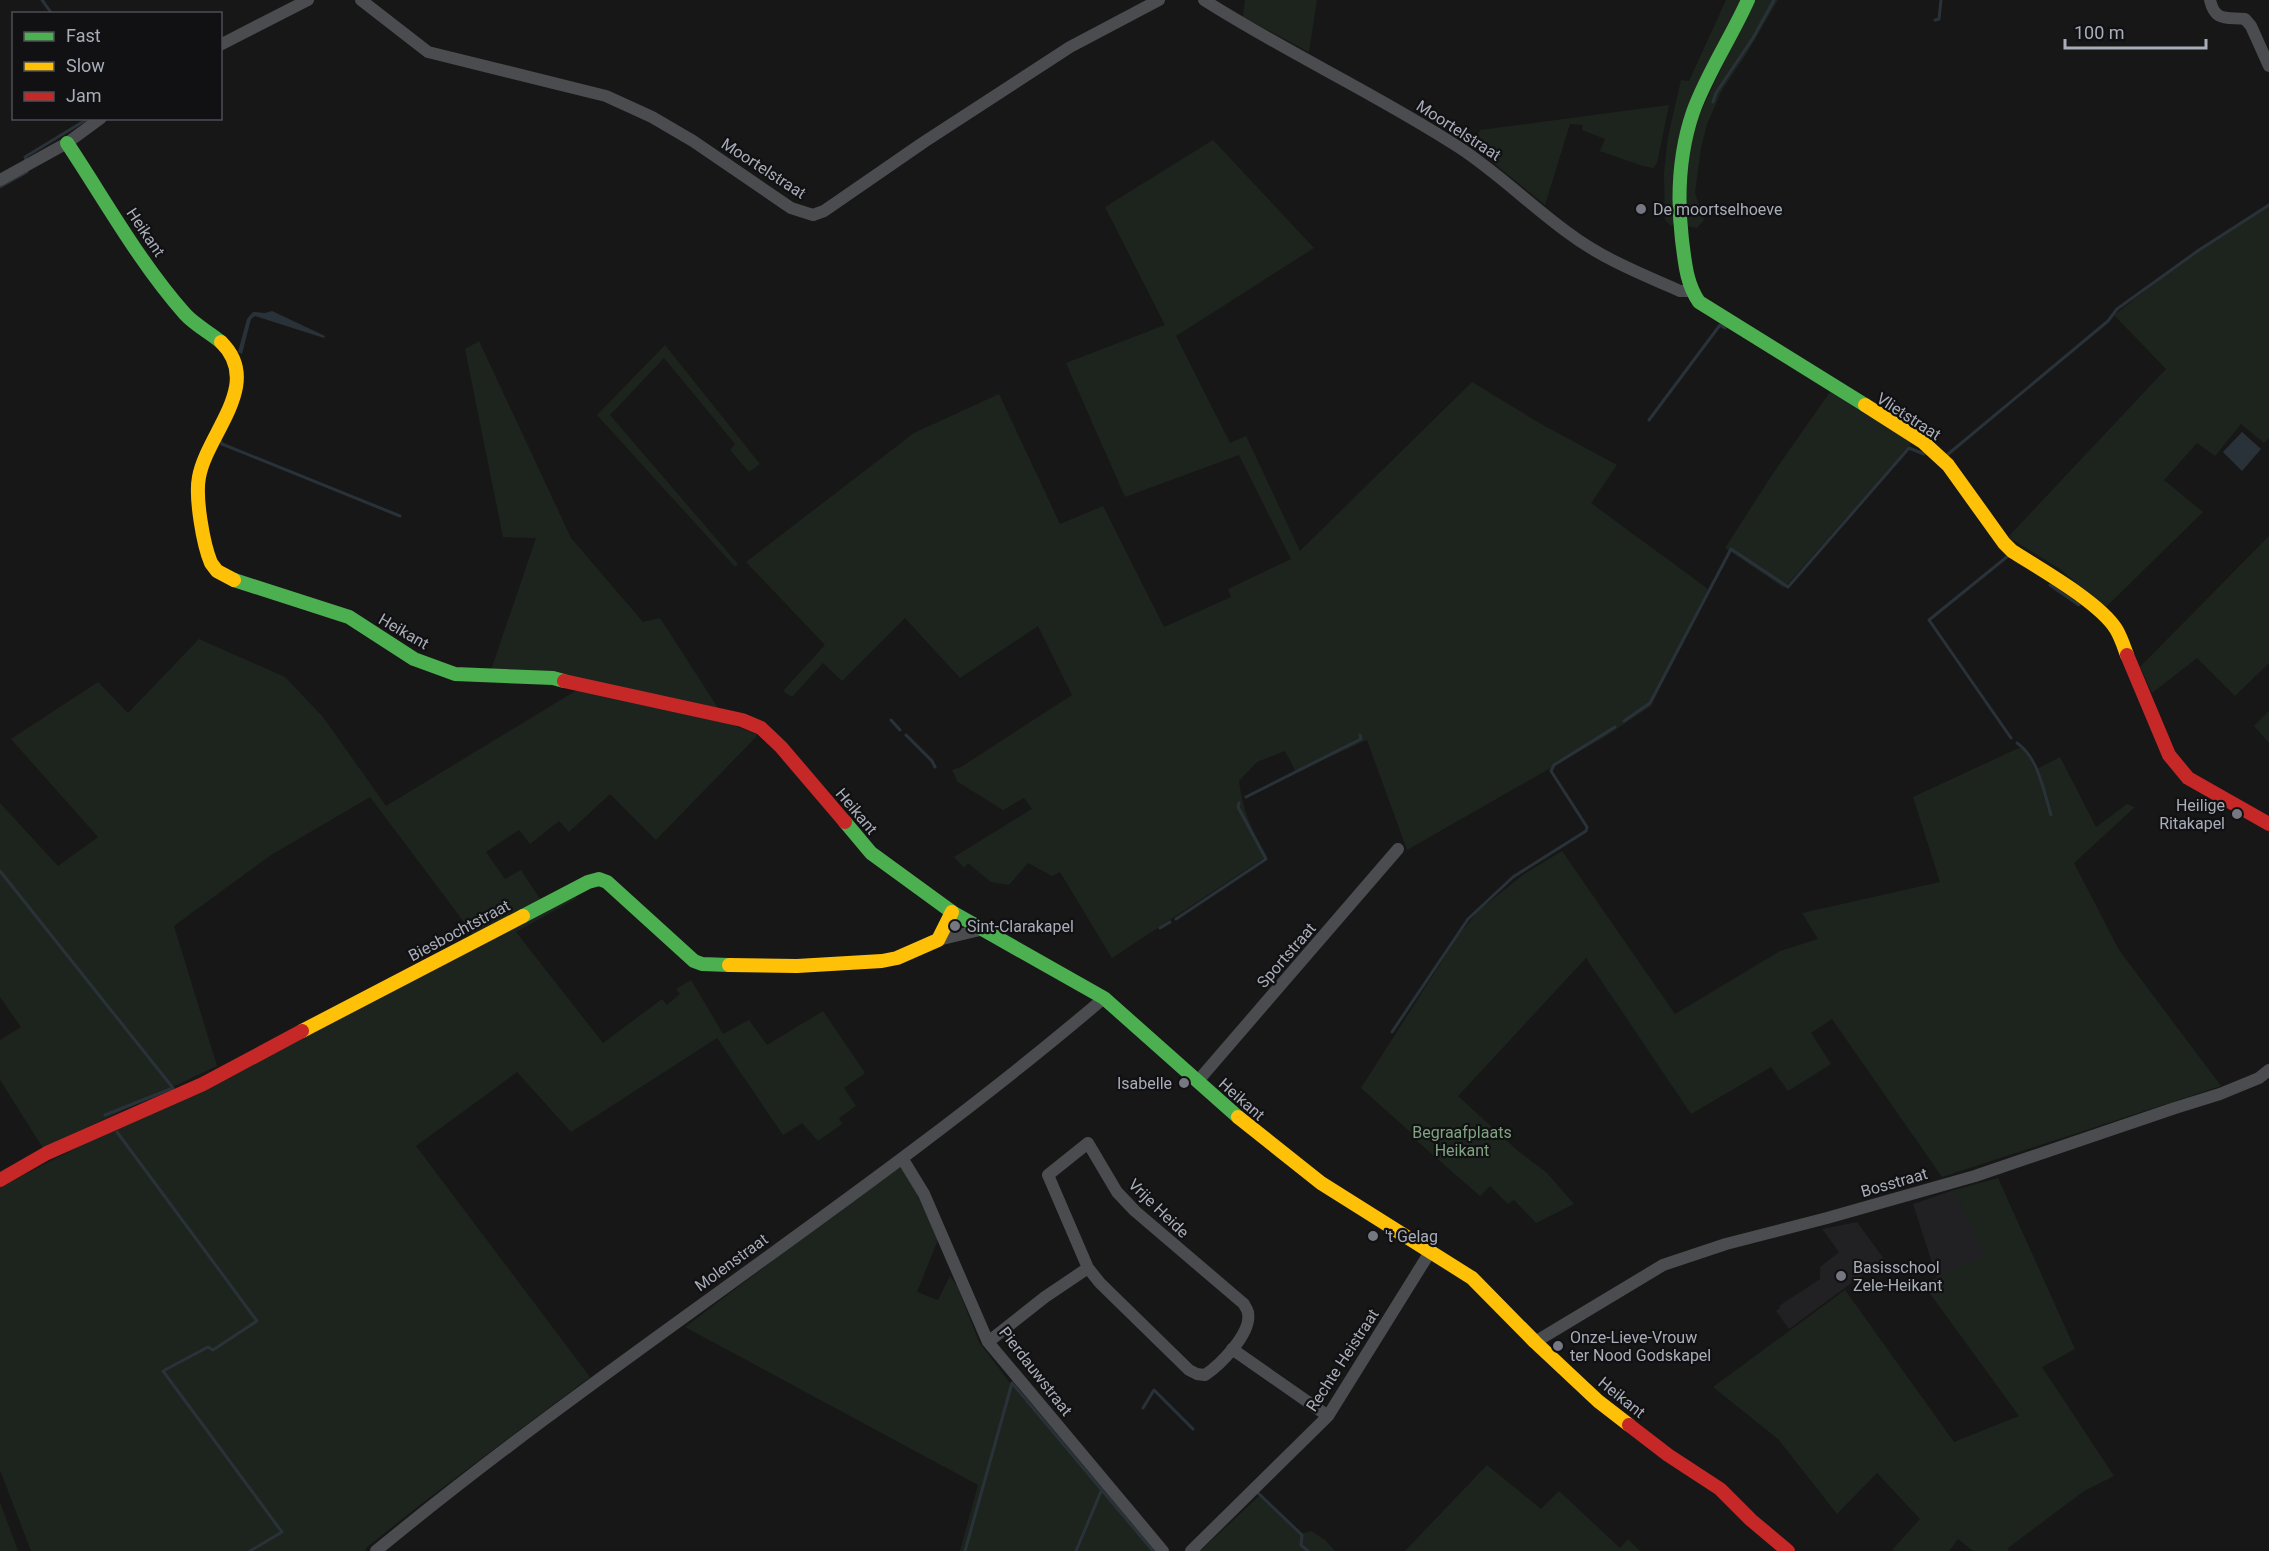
<svg xmlns="http://www.w3.org/2000/svg" width="2269" height="1551" viewBox="0 0 2269 1551" font-family="Roboto,sans-serif">
<style>
.built{fill:#212123}
.green{fill:#1d241e}
.water{fill:#2a3239}
.lines{fill:none;stroke-linecap:round;stroke-linejoin:round}
.stream{stroke:#2a3239;stroke-width:3}
.street{stroke:#4b4c50;stroke-width:12}
.fast{stroke:#4caf50;stroke-width:14}
.slow{stroke:#ffc107;stroke-width:14}
.jam{stroke:#c62828;stroke-width:14}
.poi-dot{fill:#757880;stroke:#111113;stroke-width:2}
.labels{text-anchor:middle;stroke-width:4.5;stroke-linejoin:round;paint-order:stroke}
.street-label{font-size:16px;fill:#a8adb8;stroke:#111113}
.poi-label{font-size:16px;fill:#a8adb8;stroke:#111113;text-anchor:start}
.park-label{font-size:16px;fill:#7fa381;stroke:#111113}
</style>
<rect width="100%" height="100%" fill="#171717"/>
<path class="built" d="M1954,1190L1987,1255L1937,1278L1913,1204Z
M1857,1222L1884,1259L1789,1329L1776,1311L1780,1308L1779,1306L1820,1279V1267L1839,1252L1822,1229Z"/>
<path class="green" d="M1245,0H1317L1309,52L1243,17Z
M1726,0H1741L1714,53L1675,223L1671,226L1665,220L1664,173L1668,137L1681,80L1689,81Z
M1753,0H1778L1747,53L1722,90L1707,124L1701,148L1695,193L1704,220L1697,228L1686,226L1685,179L1698,118Z
M1669,105L1657,163L1653,168L1643,166L1600,151L1605,139L1582,130L1583,125L1570,124L1545,205L1474,147L1480,130Z
M1213,140L1314,248L1176,336L1230,443L1246,436L1300,551L1472,382L1541,424L1617,465L1591,503L1708,589L1651,706L1603,738L1407,850L1367,740L1296,772L1285,751L1257,762L1239,781C1243,812 1252,830 1267,856L1112,958L1060,872L1052,876L1028,863L1009,885L991,882L968,863L964,868L954,857L1032,809L1024,798L1003,810L958,782L952,770L961,767L1072,695L1038,626L960,678L905,618L842,681L823,663L792,697L783,691L825,645L746,562L914,433L999,394L1060,524L1103,506L1164,627L1231,597L1228,589L1291,559L1239,455L1125,497L1066,363L1165,325L1105,207Z
M2269,205V438L2264,443L2241,424L2215,456L2197,443L2164,480L2203,512L2105,608L2060,569L2008,537L2166,369L2114,315L2198,250Z
M479,341L571,538L643,622L660,618L718,708L491,670L536,538L503,537L465,349Z
M665,345L760,464L749,472L730,450L735,444L664,358L610,415L738,564L735,567L597,415Z
M1830,392L1912,443L1784,588L1725,548L1774,472Z
M2269,536V663L2235,696L2197,658L2152,693L2140,667Z
M199,639L285,677L323,717L386,806L577,690L730,724L756,734L757,736L656,840L610,794L569,832L559,821L530,844L519,830L486,852L505,879L521,870L540,899L568,886L577,898L516,932L603,1043L662,999L667,1005L680,994L676,989L691,980L723,1034L749,1020L767,1045L823,1011L865,1073L844,1088L856,1106L839,1118L842,1124L818,1141L802,1123L783,1135L717,1038L571,1132L517,1072L416,1146L590,1377L425,1501L367,1547L365,1551H31L0,1470V1187L479,942L370,797L271,855L174,926L217,1066L43,1148L0,1080V1040L21,1027L0,997V803L58,866L98,837L11,739L98,682L128,713Z
M2269,711V743L2254,726Z
M2023,746L2035,770L2060,757L2096,827L2127,804L2135,807L2074,863L2119,950L2221,1086L1942,1177L1832,1019L1811,1033L1831,1064L1788,1091L1771,1067L1691,1114L1586,958L1458,1096L1518,1151L1547,1173L1574,1204L1536,1223L1514,1200L1508,1204L1490,1186L1480,1196L1417,1141L1418,1139L1361,1088L1458,936L1478,911L1524,874L1562,851L1675,1014L1780,951L1818,939L1802,913L1940,882L1913,797Z
M899,1167L904,1169L939,1237L917,1292L938,1300L950,1276L957,1286L979,1342L1007,1379L1156,1551H960L978,1485L685,1327L894,1169Z
M1998,1178L2075,1349L2042,1367L2114,1476L2084,1491L2008,1548L2009,1551H1973L1958,1539L1949,1551H1894L1892,1550L1920,1519L1877,1473L1837,1514L1778,1439L1713,1387L1845,1290L1954,1442L2019,1416L1923,1284L1986,1255L1954,1190Z
M1487,1465L1541,1509L1559,1491L1620,1548L1628,1539L1640,1551H1405Z
M1259,1496L1300,1534L1311,1531L1325,1540L1335,1551H1200Z
M0,1502L18,1551H0Z"/>
<path class="water" d="M272,311L325,336L324,338L255,316L251,319L242,354L238,352L247,319L253,312L265,313Z
M2242,432L2261,449L2242,471L2223,452Z"/>
<g class="lines">
<path class="stream" d="M42,0L52,14
M1935,20L1939,19L1941,0
M1713,102L1716,93L1753,38L1774,0
M27,162L25,157L89,118
M0,187L27,172
M1649,420L1720,325L1725,328
M220,440L222,444L400,516
M1947,455L2108,321L2117,309L2199,250L2269,205
M2010,557L2008,556L1929,620L2011,738
M2050,585L2079,605
M891,720L900,730
M1624,721L1650,703L1731,549L1788,587L1909,448L1924,454
M906,735L932,761L935,767
M2017,743C2038,757 2044,792 2051,815
M1246,797L1361,739L1360,735
M0,871L173,1088L105,1115
M1176,919L1266,859L1238,807L1239,803
M1160,928L1170,922
M1392,1032L1468,919L1513,877L1586,831L1587,827L1551,771L1554,765L1615,727
M117,1132L257,1321L213,1350L208,1347L163,1371L282,1532L250,1551
M1143,1408L1154,1390L1193,1429
M1258,1493L1302,1535L1301,1545L1308,1551
M965,1551L1012,1383L1153,1551
M1076,1551L1102,1489"/>
<path class="street" d="M361,0L428,52L606,96L652,117L693,141L791,208L813,215L824,211L924,142L1070,47L1159,0
M1204,0C1287,53 1377,94 1460,148C1498,173 1530,205 1567,232C1601,258 1641,274 1680,291H1690
M2210,0C2215,22 2226,17 2245,19L2251,26L2269,66
M220,45L308,0
M0,180L67,143L101,118
M938,940L984,929
M1197,1082L1398,849
M1088,1143L1117,1192L1135,1211L1244,1304C1245,1307 1248,1310 1248,1313C1252,1333 1220,1365 1205,1375L1197,1374L1189,1370L1100,1283L1088,1268L1048,1175Z
M902,1158L924,1194L988,1342L1163,1551
M988,1342L1045,1297L1088,1268
M1535,1342L1663,1265L1726,1244L1827,1218L1975,1176L2175,1108L2220,1094L2259,1078L2269,1070
M1232,1349L1328,1416
M376,1551C611,1357 872,1196 1104,998
M1191,1551L1328,1416L1430,1252"/>
<path class="fast" d="M1748,0C1731,38 1707,73 1693,112C1679,153 1677,197 1682,240C1685,262 1686,283 1699,302L1865,405
M67,143C105,200 139,262 185,314C195,325 209,332 221,342
M234,580L349,617L414,659L455,674L553,678L564,681
M845,822L871,853L952,912L1104,998L1238,1117
M523,916L588,882L599,879L607,882L694,961L702,964L729,965"/>
<path class="slow" d="M221,342C264,384 207,433 199,477C195,497 203,544 211,563L217,571L234,580
M1865,405L1923,442L1948,465L2004,543L2012,551C2040,569 2099,602 2116,629C2121,637 2124,647 2127,655
M729,965L797,966L882,961L897,958L938,940L952,912
M302,1031L523,916
M1238,1117L1321,1183L1472,1278L1535,1342L1598,1401L1629,1425"/>
<path class="jam" d="M2127,655L2169,755L2188,778L2269,824
M564,681L742,720L761,728L781,747L845,822
M0,1180L47,1153L203,1084L302,1031
M1629,1425L1668,1455L1720,1489L1751,1520L1788,1551"/>
</g>
<g class="poi-dot">
<circle cx="1641" cy="209" r="6"/>
<circle cx="2237" cy="814" r="6"/>
<circle cx="955" cy="926" r="6"/>
<circle cx="1184" cy="1083" r="6"/>
<circle cx="1373" cy="1236" r="6"/>
<circle cx="1841" cy="1276" r="6"/>
<circle cx="1558" cy="1346" r="6"/>
</g>
<g class="labels">
<g class="street-label">
<text transform="translate(1459 130) rotate(33)" y="6">Moortelstraat</text>
<text transform="translate(764 168) rotate(33)" y="6">Moortelstraat</text>
<text transform="translate(146 232) rotate(56)" y="6">Heikant</text>
<text transform="translate(1909 416) rotate(33)" y="6">Vlietstraat</text>
<text transform="translate(404 631) rotate(30)" y="6">Heikant</text>
<text transform="translate(857 811) rotate(50)" y="6">Heikant</text>
<text transform="translate(459 930) rotate(-28)" y="6">Biesbochtstraat</text>
<text transform="translate(1286 955) rotate(-49)" y="6">Sportstraat</text>
<text transform="translate(1242 1099) rotate(41)" y="6">Heikant</text>
<text transform="translate(1894 1182) rotate(-16)" y="6">Bosstraat</text>
<text transform="translate(1159 1208) rotate(44)" y="6">Vrije Heide</text>
<text transform="translate(731 1262) rotate(-36)" y="6">Molenstraat</text>
<text transform="translate(1342 1360) rotate(-57)" y="6">Rechte Heistraat</text>
<text transform="translate(1036 1371) rotate(52)" y="6">Pierdauwstraat</text>
<text transform="translate(1622 1397) rotate(39)" y="6">Heikant</text>
</g>
<g class="poi-label">
<text x="1653" y="215">De moortselhoeve</text>
<text x="2225" y="811" text-anchor="end">Heilige<tspan x="2225" dy="18">Ritakapel</tspan></text>
<text x="967" y="932">Sint-Clarakapel</text>
<text x="1172" y="1089" text-anchor="end">Isabelle</text>
<text x="1385" y="1242">'t Gelag</text>
<text x="1853" y="1273">Basisschool<tspan x="1853" dy="18">Zele-Heikant</tspan></text>
<text x="1570" y="1343">Onze-Lieve-Vrouw<tspan x="1570" dy="18">ter Nood Godskapel</tspan></text>
</g>
<g class="park-label">
<text x="1462" y="1138">Begraafplaats<tspan x="1462" dy="18">Heikant</tspan></text>
</g>
</g>
<rect x="12" y="12" width="210" height="108" fill="#111113" stroke="#4d4f55" stroke-width="1.5"/>
<rect x="24" y="32" width="30" height="9" fill="#4caf50" stroke="#4d4f55" stroke-width="1.5"/>
<text x="66" y="42" font-size="18" fill="#a8adb8">Fast</text>
<rect x="24" y="62" width="30" height="9" fill="#ffc107" stroke="#4d4f55" stroke-width="1.5"/>
<text x="66" y="72" font-size="18" fill="#a8adb8">Slow</text>
<rect x="24" y="92" width="30" height="9" fill="#c62828" stroke="#4d4f55" stroke-width="1.5"/>
<text x="66" y="102" font-size="18" fill="#a8adb8">Jam</text>
<path d="M2065 39v9h141v-9" fill="none" stroke="#a8adb8" stroke-width="3"/>
<text x="2074" y="39" font-size="18" fill="#a8adb8" stroke="#111113" stroke-width="4.5" paint-order="stroke">100 m</text>
</svg>
